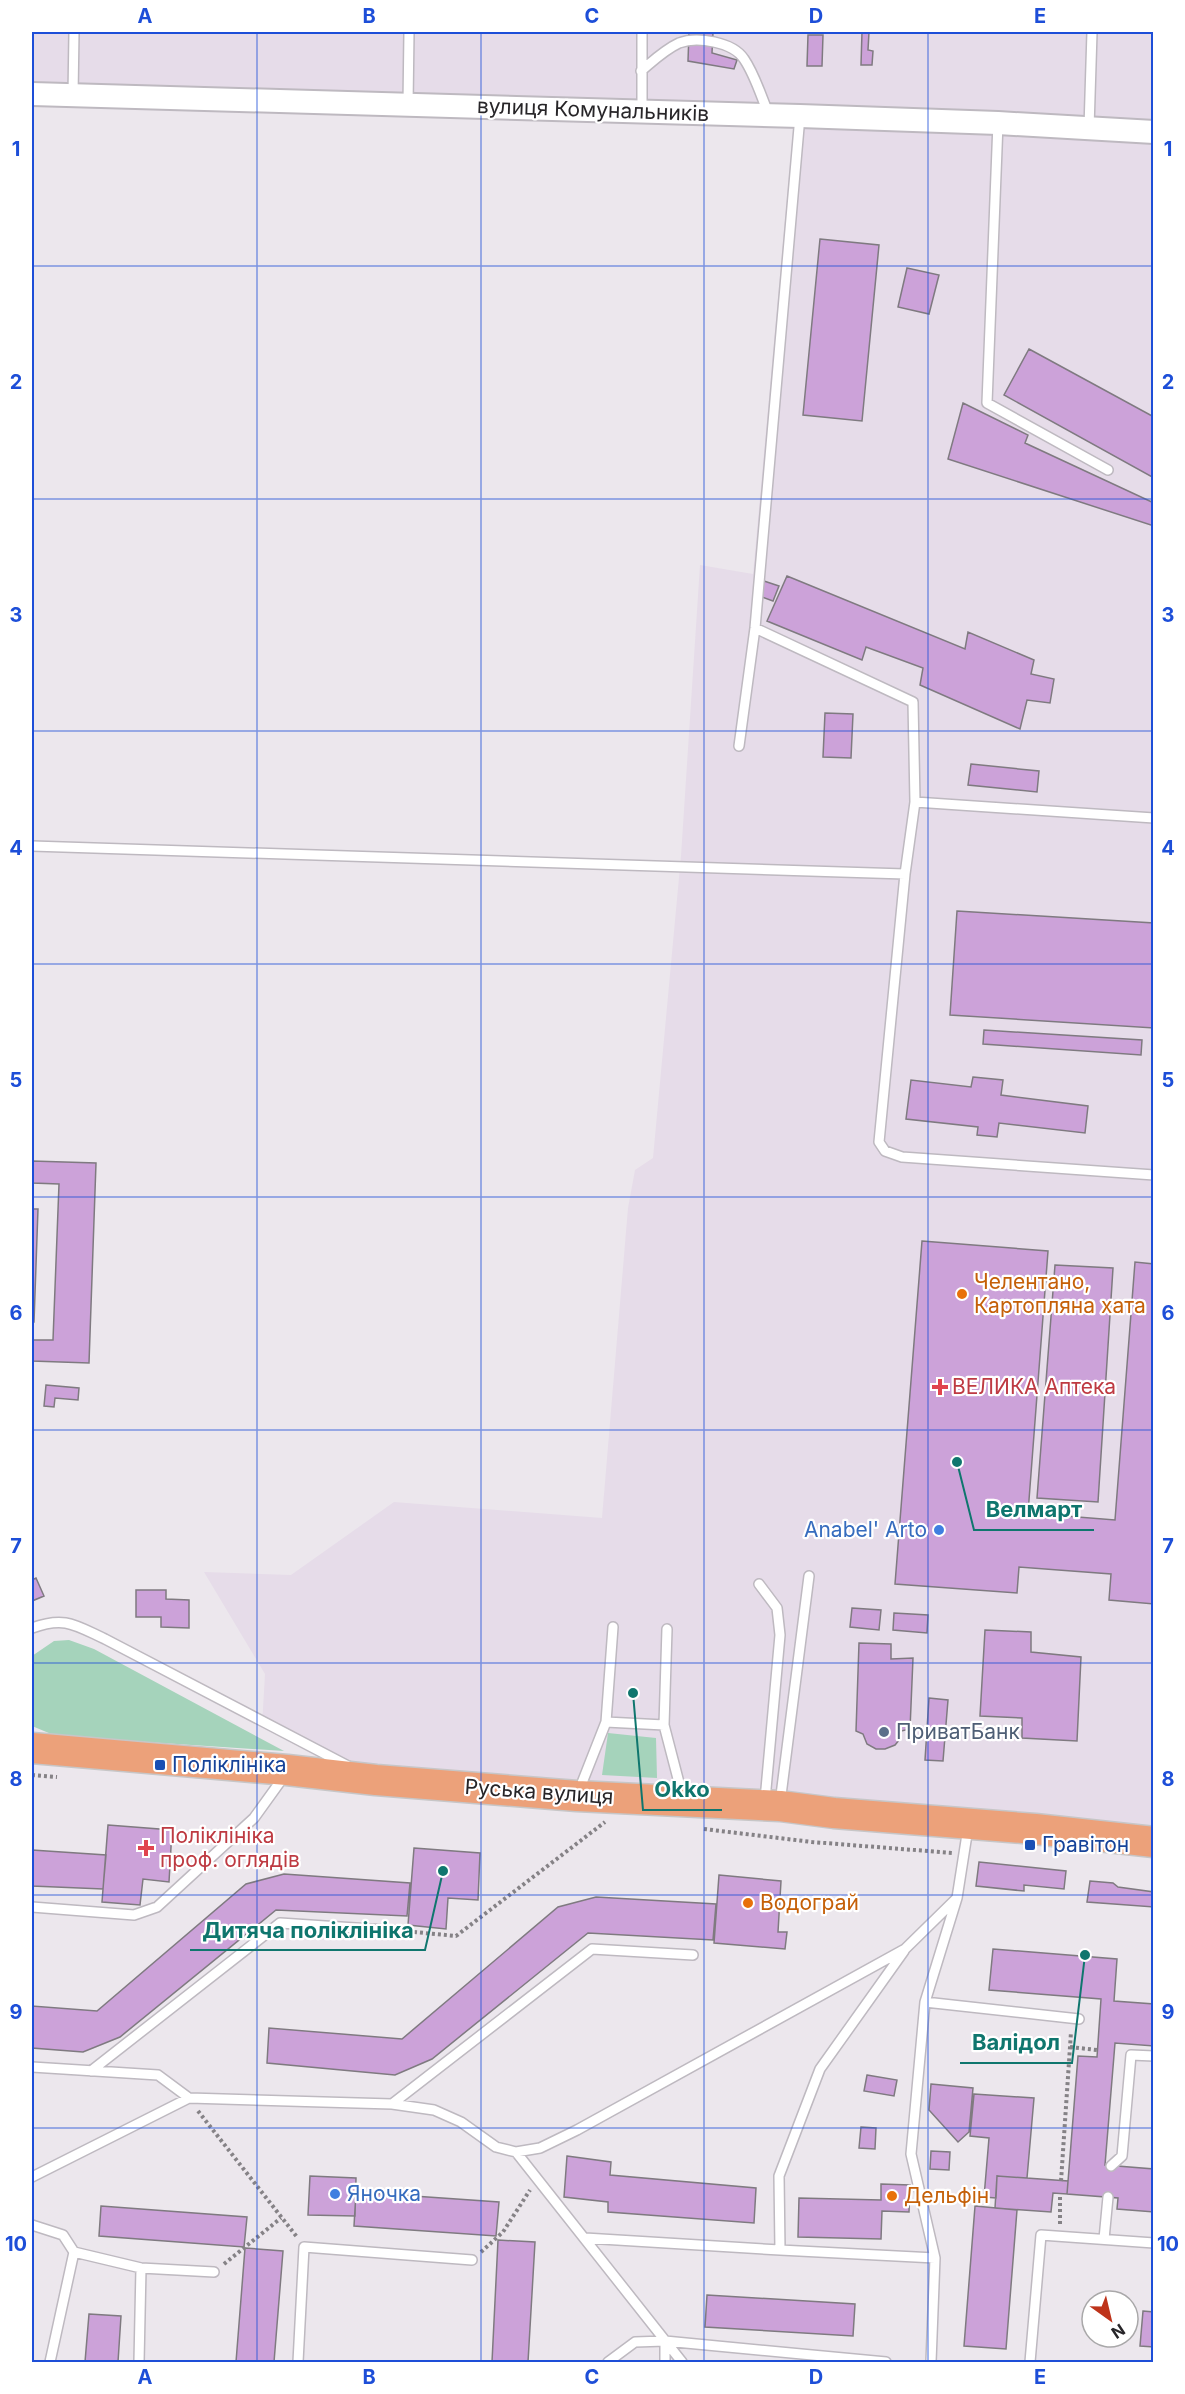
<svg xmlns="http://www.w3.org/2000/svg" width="1185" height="2394" viewBox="0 0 1185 2394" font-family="Inter,sans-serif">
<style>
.built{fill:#e6dce9}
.green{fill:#a5d3bb}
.building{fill:#cca2d9;stroke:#7f7a80;stroke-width:1.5}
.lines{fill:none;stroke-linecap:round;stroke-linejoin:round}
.service-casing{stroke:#beb9c0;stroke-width:12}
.tertiary-casing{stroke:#beb9c0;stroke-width:26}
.primary-casing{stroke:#c7c6c7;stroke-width:33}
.path{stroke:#858286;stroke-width:4;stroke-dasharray:3 3;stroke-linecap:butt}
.service{stroke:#fff;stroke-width:9}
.tertiary{stroke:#fff;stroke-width:22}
.primary{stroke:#eca17a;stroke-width:30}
.grid{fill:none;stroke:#1d4ed8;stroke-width:1.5;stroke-opacity:0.55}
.food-dot{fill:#e8710a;stroke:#fff;stroke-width:2}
.health-dot{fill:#e0444e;stroke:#fff;stroke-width:2}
.shop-dot{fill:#3f7fe0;stroke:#fff;stroke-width:2}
.service-dot{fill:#5c6f8a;stroke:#fff;stroke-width:2}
.transit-dot{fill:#1a4fb4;stroke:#fff;stroke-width:2}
.labels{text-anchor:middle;stroke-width:4.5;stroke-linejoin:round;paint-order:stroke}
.street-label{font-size:21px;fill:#272528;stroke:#fff}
.food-label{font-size:21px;fill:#c56008;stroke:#fff;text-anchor:start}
.health-label{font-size:21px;fill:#be3a42;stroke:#fff;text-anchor:start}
.shop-label{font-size:21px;fill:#366cbe;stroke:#fff;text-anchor:end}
.service-label{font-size:21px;fill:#4e5e75;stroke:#fff;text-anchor:start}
.transit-label{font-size:21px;fill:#164399;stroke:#fff;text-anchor:start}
.leader{fill:none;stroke:#0f766e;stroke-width:2}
.callout-dot{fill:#0f766e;stroke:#fff;stroke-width:2}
.callout-label{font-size:22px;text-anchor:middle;font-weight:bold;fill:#0f766e;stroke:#fff;stroke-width:4.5;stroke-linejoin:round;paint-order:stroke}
.neatline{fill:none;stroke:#1d4ed8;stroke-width:2}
.grid-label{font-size:20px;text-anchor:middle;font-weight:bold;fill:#1d4ed8}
</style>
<rect width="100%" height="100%" fill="#ece7ed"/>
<path class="built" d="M32,32H1153V1844L376,1785L262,1726L265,1674L204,1572L291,1575L394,1502L602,1518L628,1208L635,1170L653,1158L681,856L700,565L753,574L795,110L32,87Z"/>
<path class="green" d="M69,1640L94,1649L284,1751L56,1736L32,1726V1656L54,1641Z
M608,1733L656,1738L657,1778L602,1775Z"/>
<path class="building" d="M689,32H713L712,53L737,60L734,69L688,61Z
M862,32H869L868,50L873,51L872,65H861Z
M808,35H823L822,66H807Z
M820,239L879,245L862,421L803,415Z
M907,268L939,275L929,314L898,307Z
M1029,349L1154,417V478L1004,395Z
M963,403L1028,435L1025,443L1154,503V526L948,459Z
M787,576L965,649L968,632L1034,660L1031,674L1054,679L1050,703L1027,700L1020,729L920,685L923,668L866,647L862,660L767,621Z
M764,581L779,586L773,601L759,596Z
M825,713L853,714L851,758L823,757Z
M971,764L1039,771L1037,792L968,785Z
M957,911L1154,923V1028L950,1015Z
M984,1030L1142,1040L1141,1055L983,1044Z
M973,1077L1003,1080L1001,1095L1088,1106L1085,1133L999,1123L997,1137L977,1135L978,1127L906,1119L911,1080L971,1087Z
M32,1161L96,1163L89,1363L32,1361V1340H53L59,1184L32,1183Z
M32,1209H38L34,1322H32Z
M922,1241L1048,1251L1028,1513L1115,1520L1135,1262L1154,1264V1604L1109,1600L1111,1574L1019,1567L1017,1593L895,1584Z
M1055,1265L1113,1268L1098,1502L1037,1498Z
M46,1385L79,1388L78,1400L55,1398L54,1407L44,1406Z
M36,1578L44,1596L32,1601V1580Z
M136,1590H166V1599L189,1600V1628L161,1627V1617H136Z
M852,1608L881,1610L879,1630L850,1627Z
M894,1613L928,1615L927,1633L893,1630Z
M985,1630L1031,1632V1652L1081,1657L1077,1741L1022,1738V1718L980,1716Z
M859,1643L891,1644V1659L913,1658L910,1729L901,1731L900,1739L895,1745L885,1749H876L867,1744L863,1734L856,1731Z
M929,1698L948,1700L943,1761L925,1760Z
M108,1825L172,1830L169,1882L143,1879L140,1905L102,1902Z
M414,1848L480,1853L478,1900L448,1898L446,1929L408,1925Z
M32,1850L106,1855L103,1889L32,1886Z
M979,1862L1066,1871L1064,1889L1024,1885V1891L976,1886Z
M284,1874L410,1883L407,1916L276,1910L120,2037L83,2052L32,2048V2006L97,2011L246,1884Z
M719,1875L781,1881L778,1932H787L785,1949L714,1943Z
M1090,1881L1113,1883L1118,1887L1154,1892V1907L1087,1902Z
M596,1897L716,1904L713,1940L588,1933L432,2059L395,2075L267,2063L269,2028L402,2039L558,1907Z
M993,1949L1117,1959L1114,2001L1154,2004V2046L1115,2043L1105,2165L1154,2169V2212L1117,2209L1118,2198L1067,2194L1078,2056L1097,2057L1101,1999L989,1990Z
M867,2075L897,2080L894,2096L864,2091Z
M931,2084L973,2088L969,2132L958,2142L929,2110Z
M974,2094L1034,2098L1027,2178L997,2176L996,2198L984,2197L989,2138L970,2136Z
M861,2127L876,2128L875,2149L859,2148Z
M931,2151L950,2152L949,2170L930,2169Z
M567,2156L611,2162L610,2175L756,2188L754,2223L608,2212V2202L564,2197Z
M310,2176L356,2178L355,2216L308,2215Z
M997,2176L1068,2181L1067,2194L1053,2193L1051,2212L995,2208Z
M881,2184L910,2185L909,2212L882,2211L881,2239L798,2237L799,2198L881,2200Z
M356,2192L499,2202L496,2236L354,2226Z
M101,2206L247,2217L244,2247L99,2236Z
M975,2206L1017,2210L1006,2349L964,2346Z
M498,2240L535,2242L528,2362H492Z
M245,2248L283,2251L274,2362H236Z
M707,2295L855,2304L853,2336L705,2327Z
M1143,2311L1154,2312V2347L1140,2346Z
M89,2314L121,2316L118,2362H85Z"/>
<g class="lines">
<g class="service-casing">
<path id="service" d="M641,71C653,61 664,50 679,43C697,36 733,42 744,59C755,75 761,96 769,115
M73,95L74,32
M408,104L409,32
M642,112V32
M998,123L987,403L1108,470
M1089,128L1092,32
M755,628L913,702L915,802
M739,746L755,628L800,116
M32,846L905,874L915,802L1154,818
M905,874L879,1142L885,1151L902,1157L1154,1175
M759,1584L777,1608L780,1635L765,1800
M32,1628C65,1616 75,1625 105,1639L350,1767
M667,1629L664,1725L683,1798
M606,1722L664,1725
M578,1793L606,1722L613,1627
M780,1803L809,1576
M32,1907L134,1915L157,1907L254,1818L285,1775
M904,1951L820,2069L779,2176L780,2250L935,2258
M925,2002L1079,2019
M32,2067L158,2075L189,2098L392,2104L434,2110L461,2122L496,2147L516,2152L540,2148L577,2130L905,1949L957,1898
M91,2071L280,1923L401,1931
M392,2104L592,1949L693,1955
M516,2152L682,2362
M1111,2166L1122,2156L1131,2055L1154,2056
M32,2177L189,2098
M32,2225L63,2235L74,2252L141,2268L214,2272
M585,2238L780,2250
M1104,2239L1108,2197
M665,2341L886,2362
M50,2362L74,2252
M139,2362L141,2268
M298,2362L304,2247L472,2260
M608,2362L635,2342L665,2341V2362
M931,2362L935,2258L911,2154L925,2002L957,1898L968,1828
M1030,2362L1041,2235L1154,2243"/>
</g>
<g class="tertiary-casing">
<path id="tertiary" d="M32,94L800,116L998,123L1154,132"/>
</g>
<g class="primary-casing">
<path id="primary" d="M32,1748L287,1770L376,1780L577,1796L780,1806L834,1813L1035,1829L1154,1842"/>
</g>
<path class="path" d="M32,1775L57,1777
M704,1829L812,1842L953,1853
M414,1932L456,1936L605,1822
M1070,2047L1097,2050
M198,2111L297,2237
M1061,2181L1071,2032
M1060,2224V2194
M481,2252L503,2232L530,2190
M224,2264L281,2218"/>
<use href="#service" class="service"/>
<use href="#tertiary" class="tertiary"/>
<use href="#primary" class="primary"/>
</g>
<path class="grid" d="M257,32V2362M481,32V2362M704,32V2362M928,32V2362M32,266H1154M32,499H1154M32,731H1154M32,964H1154M32,1197H1154M32,1430H1154M32,1663H1154M32,1895H1154M32,2128H1154"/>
<g class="food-dot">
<circle cx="962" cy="1294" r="6"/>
<circle cx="748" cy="1903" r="6"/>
<circle cx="892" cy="2196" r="6"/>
</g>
<g class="health-dot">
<path d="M937 1378h6v6h6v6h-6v6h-6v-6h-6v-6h6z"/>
<path d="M143 1839h6v6h6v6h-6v6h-6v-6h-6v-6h6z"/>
</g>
<g class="shop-dot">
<circle cx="939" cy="1530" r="6"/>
<circle cx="335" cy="2194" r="6"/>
</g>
<circle class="service-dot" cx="884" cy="1732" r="6"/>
<g class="transit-dot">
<rect x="154" y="1759" width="12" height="12" rx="3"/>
<rect x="1024" y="1839" width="12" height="12" rx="3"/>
</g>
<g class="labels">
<g class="street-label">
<text transform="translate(593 110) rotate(2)" y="7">вулиця Комунальників</text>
<text transform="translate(539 1792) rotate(4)" y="7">Руська вулиця</text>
</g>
<g class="food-label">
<text x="974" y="1289">Челентано,<tspan x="974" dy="24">Картопляна хата</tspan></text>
<text x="760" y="1910">Водограй</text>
<text x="904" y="2203">Дельфін</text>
</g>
<g class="health-label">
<text x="952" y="1394">ВЕЛИКА Аптека</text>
<text x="160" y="1843">Поліклініка<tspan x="160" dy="24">проф. оглядів</tspan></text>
</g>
<g class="shop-label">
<text x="927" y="1537">Anabel' Arto</text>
<text x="347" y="2201" text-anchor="start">Яночка</text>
</g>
<g class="service-label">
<text x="896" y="1739">ПриватБанк</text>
</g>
<g class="transit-label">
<text x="172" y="1772">Поліклініка</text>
<text x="1042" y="1852">Гравітон</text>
</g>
</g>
<path class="leader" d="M957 1462L974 1530H1094M633 1693L643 1810H722M443 1871L425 1950H190M1085 1955L1072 2063H960"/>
<g class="callout-dot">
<circle cx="957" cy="1462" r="6"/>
<circle cx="633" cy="1693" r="6"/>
<circle cx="443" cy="1871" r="6"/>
<circle cx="1085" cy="1955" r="6"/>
</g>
<g class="callout-label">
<text x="1034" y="1517">Велмарт</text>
<text x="682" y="1797">Okko</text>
<text x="308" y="1938">Дитяча поліклініка</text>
<text x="1016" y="2050">Валідол</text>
</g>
<rect width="1185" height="2394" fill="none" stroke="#ffffff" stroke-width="66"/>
<g transform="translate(1110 2319) rotate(146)"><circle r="28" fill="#ffffff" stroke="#a9a8a9" stroke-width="1.5"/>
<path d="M0-4.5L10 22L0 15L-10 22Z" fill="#be331a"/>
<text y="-9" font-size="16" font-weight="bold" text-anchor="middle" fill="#272528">N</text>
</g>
<rect x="33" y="33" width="1119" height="2328" class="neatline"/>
<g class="grid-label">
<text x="145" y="23">A</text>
<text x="369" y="23">B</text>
<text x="592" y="23">C</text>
<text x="816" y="23">D</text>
<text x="1040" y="23">E</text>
<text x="16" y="156">1</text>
<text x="1168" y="156">1</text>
<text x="16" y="389">2</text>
<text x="1168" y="389">2</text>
<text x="16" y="622">3</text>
<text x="1168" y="622">3</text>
<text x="16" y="855">4</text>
<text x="1168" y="855">4</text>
<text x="16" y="1087">5</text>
<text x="1168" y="1087">5</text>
<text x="16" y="1320">6</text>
<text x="1168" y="1320">6</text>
<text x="16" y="1553">7</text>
<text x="1168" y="1553">7</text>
<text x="16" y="1786">8</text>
<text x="1168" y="1786">8</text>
<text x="16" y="2019">9</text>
<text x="1168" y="2019">9</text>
<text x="16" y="2251">10</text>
<text x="1168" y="2251">10</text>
<text x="145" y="2384">A</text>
<text x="369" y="2384">B</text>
<text x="592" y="2384">C</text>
<text x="816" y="2384">D</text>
<text x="1040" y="2384">E</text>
</g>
</svg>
